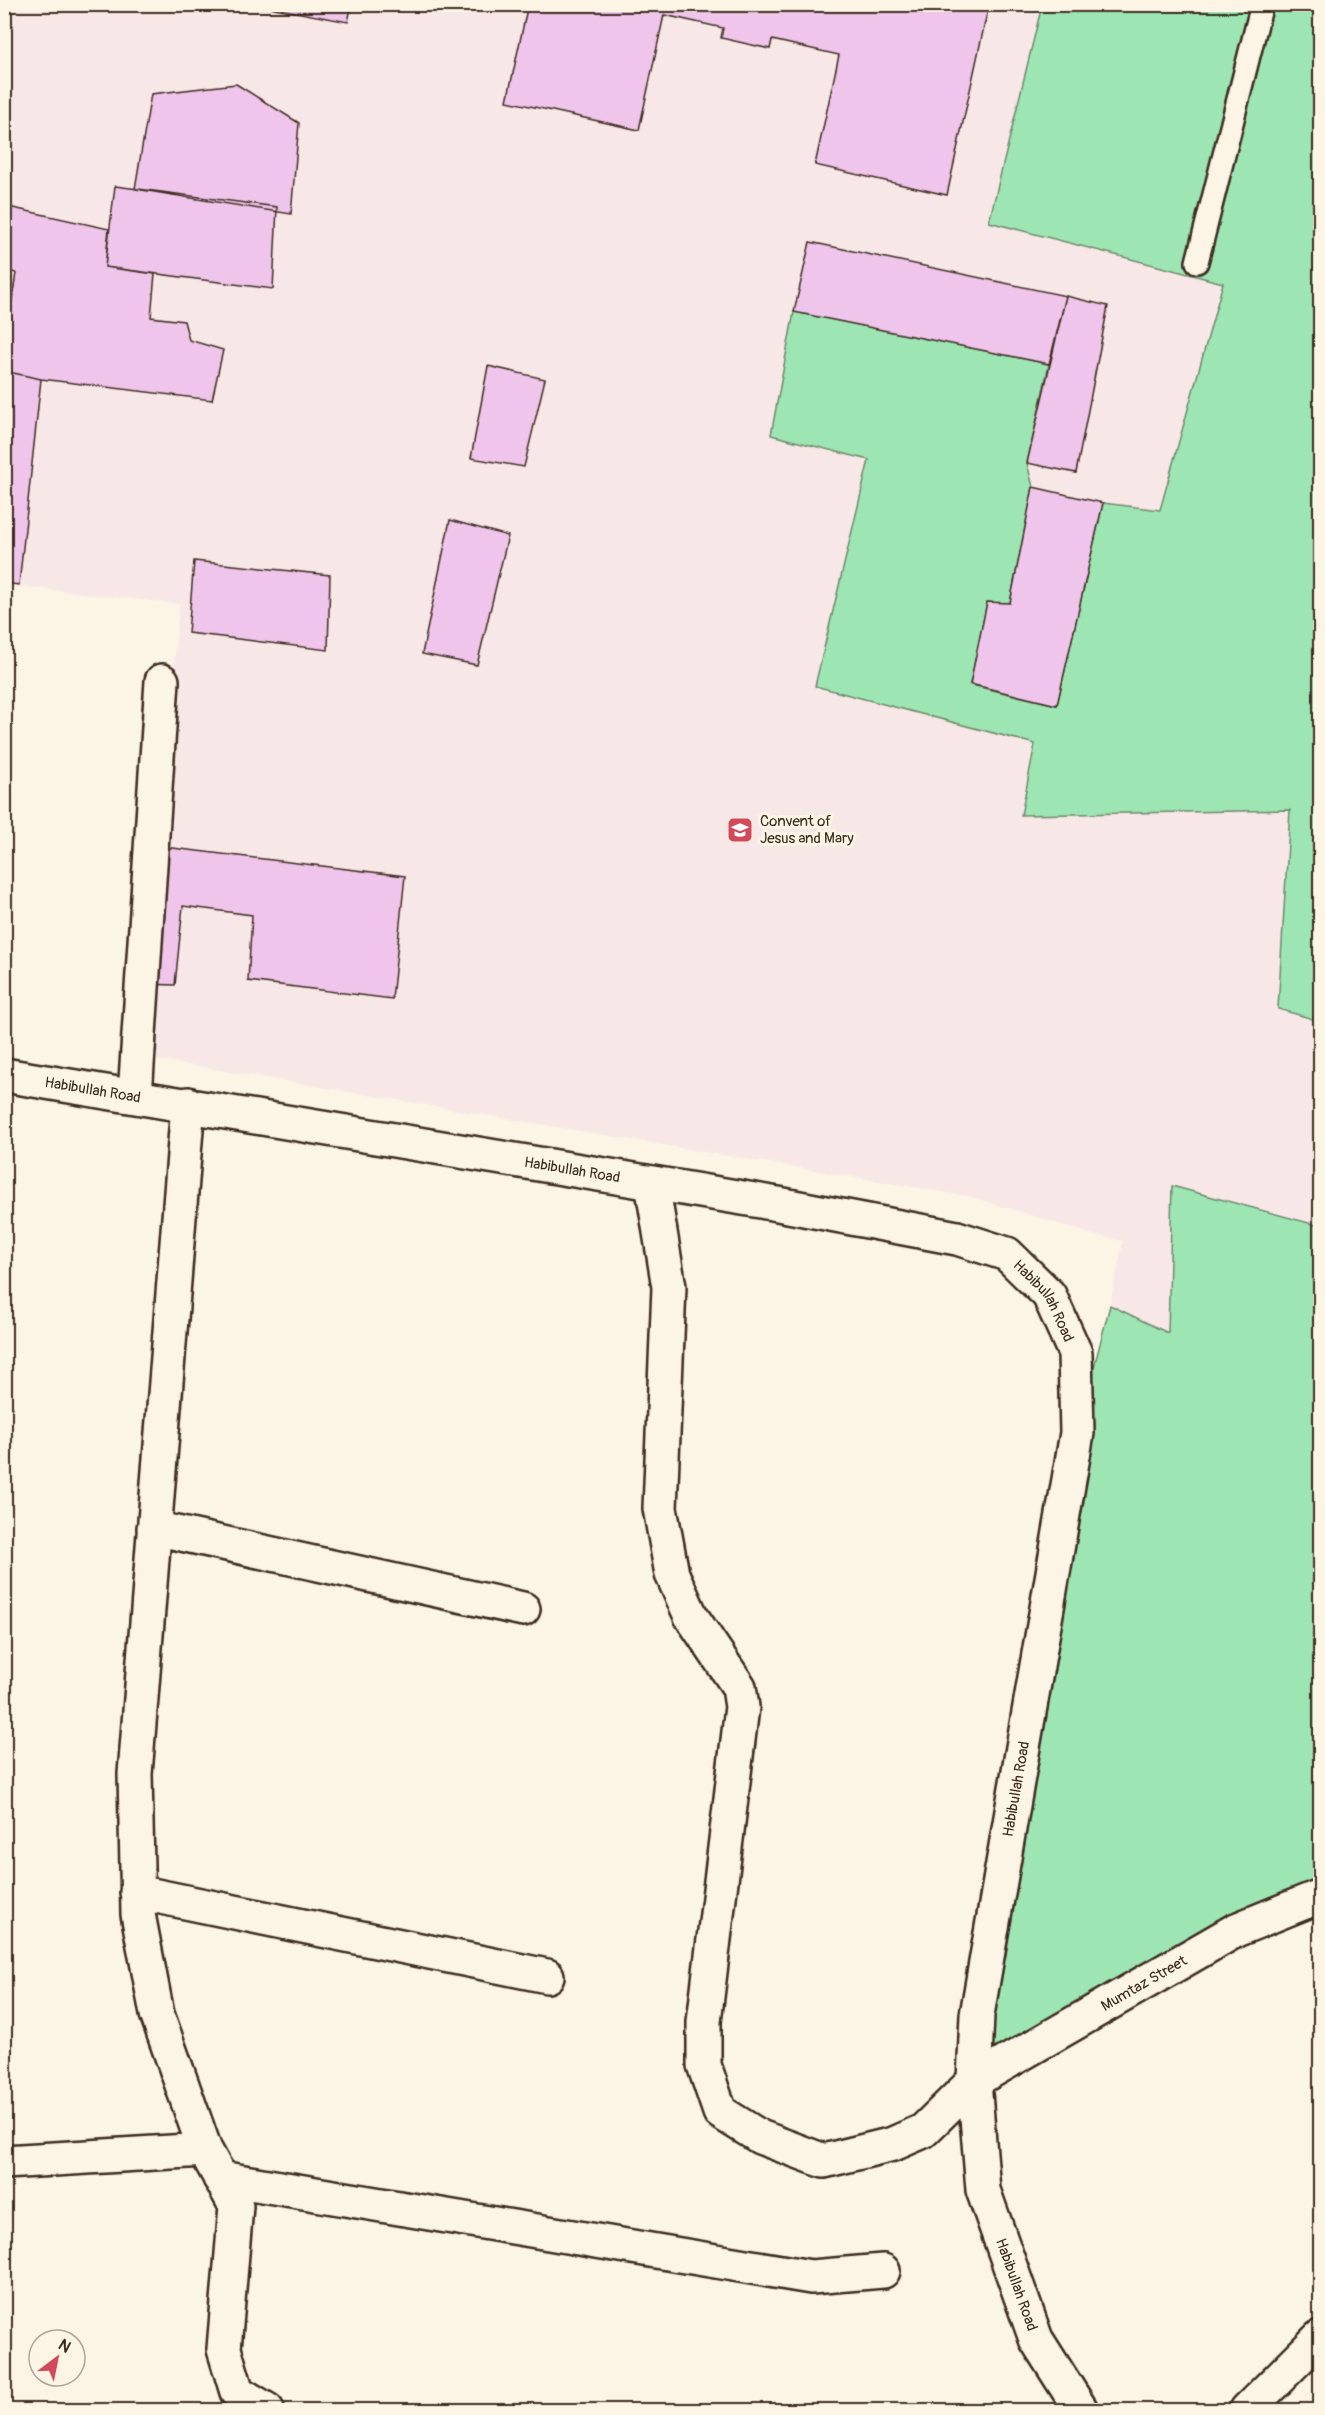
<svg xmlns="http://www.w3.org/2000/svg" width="1325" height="2415" viewBox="0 0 1325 2415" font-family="Pangolin,sans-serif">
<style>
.built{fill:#f8e7e7}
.green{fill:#9de6b4;stroke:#6c8869;stroke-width:1.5}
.building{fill:#f0c5ec;stroke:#3b2a1e;stroke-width:1.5}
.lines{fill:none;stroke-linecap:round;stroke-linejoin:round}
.lane-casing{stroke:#3b2a1e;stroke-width:26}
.street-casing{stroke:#3b2a1e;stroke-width:38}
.secondary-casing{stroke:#3b2a1e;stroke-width:38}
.lane{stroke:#fcf5e5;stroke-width:21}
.street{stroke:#fcf5e5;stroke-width:33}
.secondary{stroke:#fcf5e5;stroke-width:33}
.labels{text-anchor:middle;stroke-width:6;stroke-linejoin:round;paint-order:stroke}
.poi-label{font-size:15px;fill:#3b2a1e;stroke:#fcf5e5;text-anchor:start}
.street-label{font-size:15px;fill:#3b2a1e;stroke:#fcf5e5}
</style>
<rect width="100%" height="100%" fill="#fcf5e5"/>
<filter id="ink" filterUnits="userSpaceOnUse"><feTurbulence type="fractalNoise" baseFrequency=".0167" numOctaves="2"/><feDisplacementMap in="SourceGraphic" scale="12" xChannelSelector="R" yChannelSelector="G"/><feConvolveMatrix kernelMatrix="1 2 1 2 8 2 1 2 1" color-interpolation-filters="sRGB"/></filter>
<g filter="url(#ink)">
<path class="built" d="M5,5H1320V1896L974,2081L1110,1305L1123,1241L1094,1235L972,1197L141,1057L179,604L5,585Z"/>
<path class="green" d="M1042,5H1320V1021L1278,1009L1290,810L1021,815L1035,744L815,686L869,460L771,435L794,312L1049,364L1027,463L1033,487L1010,603H987L970,685L1057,705L1103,503L1160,510L1223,283L989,222Z
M1172,1186L1320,1226V1896L974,2081L1077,1433L1110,1305L1168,1333Z"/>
<path class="building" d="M268,4H352L348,22L268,7Z
M528,4H989L947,195L815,165L839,55L772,40L770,49L721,38L723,28L664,15L639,130L507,101Z
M236,84L299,123L291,214L135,189L151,94Z
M115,186L277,207L273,289L105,267Z
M4,206L109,229L105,267L155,274L151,317L184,321L189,340L223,350L212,400L41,379L4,371V353L16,273L4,270Z
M810,242L1066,296L1049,364L794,312Z
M1066,296L1108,306L1076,473L1027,463Z
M488,366L545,379L524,467L471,458Z
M4,371L41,379L19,585L4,583Z
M1033,487L1103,503L1057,705L970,684L987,602L1010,603Z
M450,520L508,536L477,665L422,654Z
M194,561L330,575L328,650L188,633Z
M156,846L405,876L392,999L248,981L252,915L183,906L175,985L143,984Z"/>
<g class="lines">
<g class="lane-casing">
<path id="lane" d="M1197,262L1262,4"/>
</g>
<g class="street-casing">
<path id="street" d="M135,1096L162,681
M188,1104L135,1774L138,1914L157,2014L205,2150L236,2206L224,2349L237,2392L267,2410
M652,1183L669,1287L660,1508L672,1574L691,1616L739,1687L742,1707L704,2022V2065L720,2112L760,2137L824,2161L893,2144L923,2131L974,2081
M154,1528L523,1609
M137,1892L547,1976
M4,2162L205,2150
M220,2178L811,2277L883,2271
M1247,2410L1320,2337"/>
</g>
<g class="secondary-casing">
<g id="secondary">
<path id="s1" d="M4,1075L778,1204L957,1238L1007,1254L1049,1295L1075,1353L1077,1433L977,2015L974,2081L983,2190L1036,2339L1081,2410"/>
<path id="s2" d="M974,2081L1236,1930L1320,1896"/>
</g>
</g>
<use href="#lane" class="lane"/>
<use href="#street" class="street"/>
<use href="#secondary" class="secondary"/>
</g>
</g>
<defs>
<g id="school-square" transform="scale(1.35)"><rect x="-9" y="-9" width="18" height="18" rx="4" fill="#d1495b" stroke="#fcf5e5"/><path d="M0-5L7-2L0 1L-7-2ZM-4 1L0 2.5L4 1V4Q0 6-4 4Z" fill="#fff"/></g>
</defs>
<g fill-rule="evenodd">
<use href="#school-square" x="740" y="830"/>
</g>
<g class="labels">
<g class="poi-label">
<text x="760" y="826">Convent of<tspan x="760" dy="17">Jesus and Mary</tspan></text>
</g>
<g class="street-label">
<text dy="5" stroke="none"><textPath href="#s1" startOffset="90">Habibullah Road</textPath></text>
<text dy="5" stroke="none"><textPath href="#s1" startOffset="576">Habibullah Road</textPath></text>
<text dy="5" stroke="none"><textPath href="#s1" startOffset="1080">Habibullah Road</textPath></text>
<text transform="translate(1016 1789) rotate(-80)" y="5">Habibullah Road</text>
<text dy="5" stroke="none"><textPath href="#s2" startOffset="196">Mumtaz Street</textPath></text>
<text dy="5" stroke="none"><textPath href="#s1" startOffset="2088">Habibullah Road</textPath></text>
</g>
</g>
<rect width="1325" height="2415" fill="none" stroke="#fcf5e5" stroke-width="24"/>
<rect x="12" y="12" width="1301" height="2391" fill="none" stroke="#3b2a1e" stroke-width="2" filter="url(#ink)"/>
<g transform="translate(57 2358) rotate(32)"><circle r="28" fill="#fcf5e5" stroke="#afa495" stroke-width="1.5"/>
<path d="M0-4.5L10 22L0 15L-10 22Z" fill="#d1495b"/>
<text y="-9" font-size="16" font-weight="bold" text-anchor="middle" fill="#3b2a1e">N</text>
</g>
</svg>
